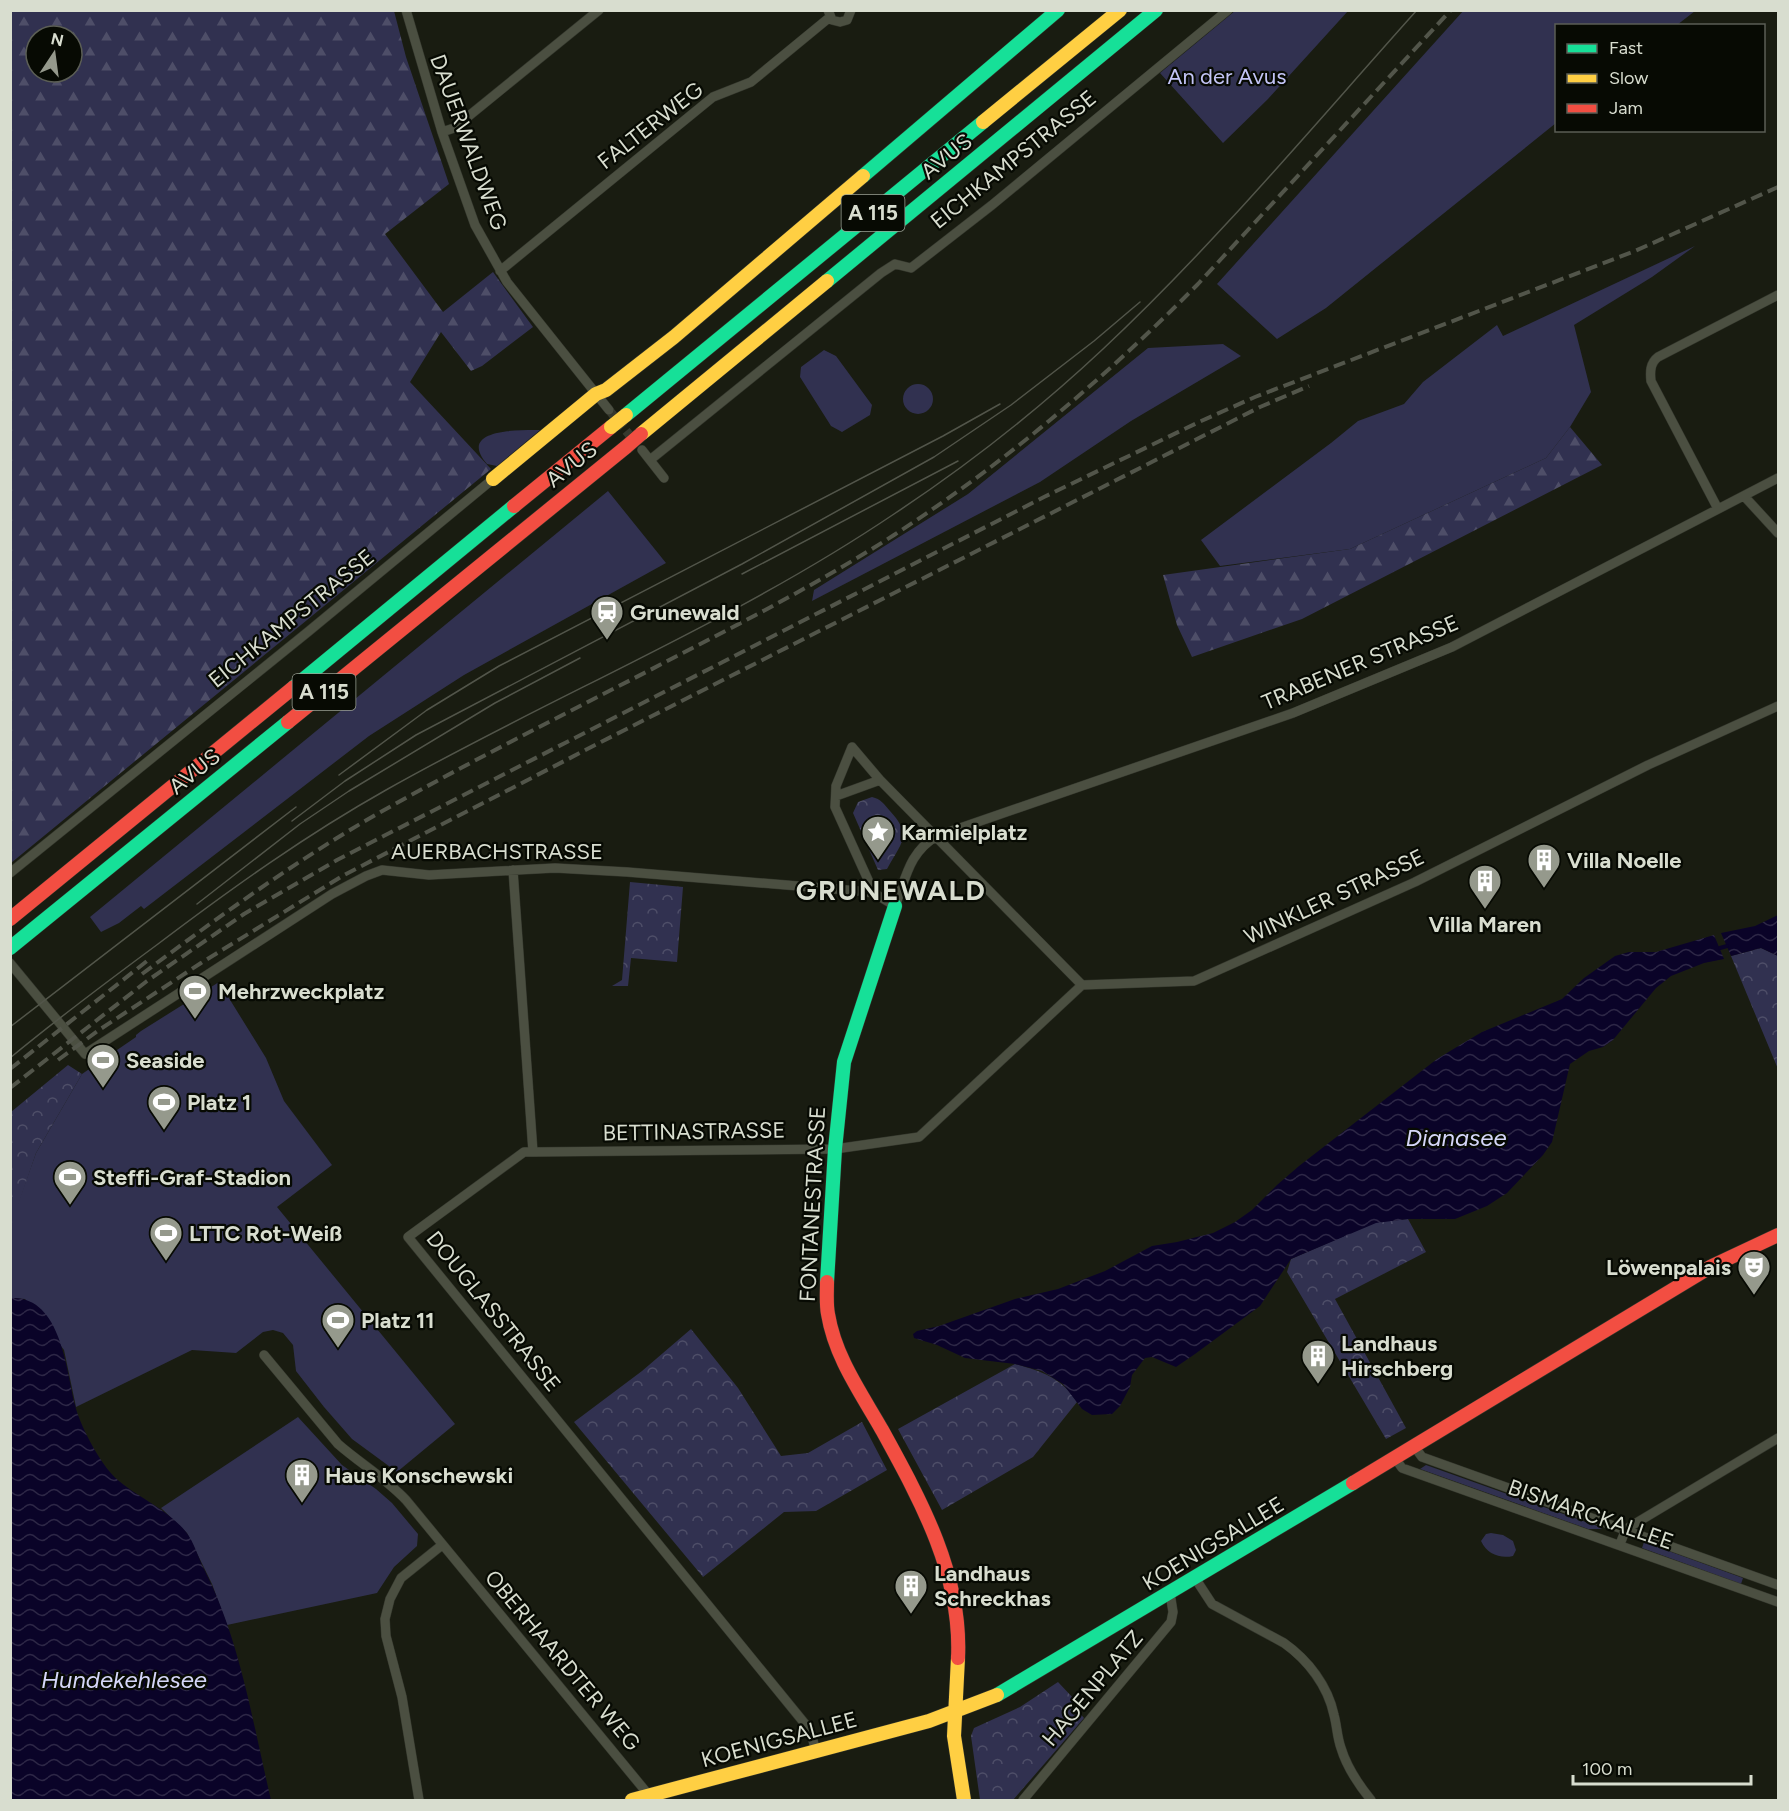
<svg xmlns="http://www.w3.org/2000/svg" width="1789" height="1811" viewBox="0 0 1789 1811" font-family="Figtree,sans-serif">
<style>
.green{fill:#313150}
.forest{fill:url(#forest-firs);fill-rule:evenodd}
.park{fill:url(#park-crowns)}
.water{fill:url(#water-waves)}
.lines{fill:none;stroke-linecap:round;stroke-linejoin:round}
.stream{stroke:#0a0328;stroke-width:4}
.street-tunnel{stroke:#36392e;stroke-width:9;stroke-dasharray:9 4.5;stroke-linecap:butt}
.street-casing{stroke:#33362c;stroke-width:10}
.fast-casing{stroke:#33362c;stroke-width:15}
.slow-casing{stroke:#33362c;stroke-width:15}
.jam-casing{stroke:#33362c;stroke-width:15}
.street{stroke:#4b4f41;stroke-width:9}
.fast{stroke:#16e098;stroke-width:14}
.slow{stroke:#ffcf43;stroke-width:14}
.jam{stroke:#f24e42;stroke-width:14}
.tram{stroke:#52554a;stroke-width:1.5}
.rail{stroke:#52554a;stroke-width:4;stroke-dasharray:12 6;stroke-linecap:butt}
.slow-bridge-casing{stroke:#33362c;stroke-width:15;stroke-linecap:butt}
.jam-bridge-casing{stroke:#33362c;stroke-width:15;stroke-linecap:butt}
.slow-bridge{stroke:#ffcf43;stroke-width:14}
.jam-bridge{stroke:#f24e42;stroke-width:14}
.labels{text-anchor:middle;stroke-width:4.5;stroke-linejoin:round;paint-order:stroke}
.shield{fill:#070a03;stroke:#999e92;stroke-width:1.5}
.shield-label{font-size:21px;font-weight:bold;fill:#d8ddcf}
.park-label{font-size:22px;fill:#c3c4f6;stroke:#070a03}
.street-label{font-size:22px;fill:#d8ddcf;stroke:#070a03}
.poi-label{font-size:22px;font-weight:bold;fill:#d8ddcf;stroke:#070a03;text-anchor:start}
.water-label{font-size:24px;font-style:italic;fill:#d5d6f8;stroke:#070a03}
.district-label{font-size:28px;font-weight:bold;letter-spacing:1.5px;fill:#d8ddcf;stroke:#070a03}
</style>
<defs>
<pattern id="forest-firs" width="22" height="20" patternUnits="userSpaceOnUse" patternTransform="scale(1.5)"><rect width="22" height="20" fill="#313150"/><path d="M5 1l3.5 6h-7zM16 11l3.5 6h-7z" fill="#4e4e68"/></pattern>
<pattern id="park-crowns" width="20" height="18" patternUnits="userSpaceOnUse" patternTransform="scale(1.5)"><rect width="20" height="18" fill="#313150"/><path d="M2 6a3 3 0 1 1 6 0M12 15a3 3 0 1 1 6 0" fill="none" stroke="#4e4e68"/></pattern>
<pattern id="water-waves" width="16" height="10" patternUnits="userSpaceOnUse" patternTransform="scale(1.5)"><rect width="16" height="10" fill="#0a0328"/><path d="M0 5q4-4 8 0t8 0" fill="none" stroke="#2d2746"/></pattern>
</defs>
<rect width="100%" height="100%" fill="#191c11"/>
<path class="green" d="M1236,10L1348,11L1268,99L1223,143L1160,73Z
M1464,10L1695,11L1677,25L1556,26V123L1326,308L1277,339L1217,284Z
M1695,246L1652,277L1574,325L1591,392L1570,427L1546,458L1350,549L1220,566L1201,540L1331,443L1358,421L1404,404L1423,382L1497,325L1503,336Z
M1223,344L1241,356L1131,421L1040,482L812,601L814,590L968,494L1148,348Z
M824,350L836,356L872,405L870,415L842,432L831,426L800,377L801,367Z
M903 399a15 15 0 1 1 30 0a15 15 0 1 1-30 0Z
M540,430L497,466L487,464C456,428 521,430 540,430Z
M608,491L666,563L464,675L369,736L144,909L141,906L119,923L101,932L90,917Z
M219,982L266,1058L284,1101L332,1165L277,1207L455,1424L397,1472L352,1439L324,1407L296,1371L293,1345L283,1333L273,1330L263,1332L236,1353L192,1350L76,1407L64,1350L25,1299L11,1298L10,1226L36,1153L82,1074L136,1037V1035L141,1031Z
M298,1417L342,1465L376,1489L392,1503L418,1534L417,1546L394,1567L377,1593L227,1625L212,1584L187,1533L161,1508Z
M1426,1465L1600,1527L1602,1529H1588L1420,1469Z
M1491,1533L1503,1535L1513,1541L1516,1550L1513,1556C1500,1559 1487,1554 1481,1541L1486,1534Z
M1644,1542L1743,1578L1741,1584L1642,1548Z"/>
<path class="forest" d="M11,10L394,11L406,57L449,184L385,234L443,312L493,272L533,327L482,366L471,371L441,332L410,382L491,469L11,863ZM36,36H72V72H36Z
M1570,427L1602,465L1302,619L1192,657L1177,625L1163,575L1350,549L1546,458Z"/>
<path class="park" d="M872,797C881,799 884,804 890,811C913,836 901,843 887,869L878,870L853,813L858,802Z
M630,882L683,887L677,962L631,958L628,986H612L622,980Z
M1761,948L1778,956V1069L1731,956Z
M68,1065L82,1074L36,1153L11,1226V1112Z
M1408,1219L1426,1252L1335,1299L1406,1428L1386,1439L1287,1272L1291,1259L1376,1222Z
M691,1329L738,1388L781,1456L808,1453L862,1422L887,1470L816,1511L784,1512L703,1577L574,1422L642,1371Z
M1015,1364C1041,1371 1062,1378 1077,1402L1033,1457L942,1510L898,1429Z
M1058,1682L1074,1699L1073,1706L1084,1718L1013,1800H980L971,1736L974,1728L1020,1707Z"/>
<path class="water" d="M1778,915V956L1761,948L1731,956L1721,933L1755,926Z
M1714,935L1724,959L1704,963L1671,976L1656,988L1613,1040L1603,1047L1589,1051L1570,1064L1552,1142L1543,1155L1507,1193L1487,1206L1455,1219H1408L1376,1223L1291,1259L1260,1306L1195,1354L1176,1367L1152,1357L1145,1358L1132,1375L1130,1387L1120,1406L1112,1414L1092,1415L1082,1409L1063,1384L1042,1371L1015,1364L965,1358L937,1345L914,1338L913,1334L917,1331L939,1326L1015,1299L1058,1289L1105,1271L1152,1246L1177,1242L1213,1233L1235,1222L1252,1210L1277,1185L1299,1166L1437,1059L1465,1042L1482,1032L1562,999L1584,978L1615,956L1629,952H1656Z
M10,1298C61,1295 66,1369 75,1405C78,1418 86,1434 93,1447C101,1461 111,1476 124,1485C145,1501 169,1511 186,1532C194,1542 198,1557 204,1569C240,1639 253,1724 271,1800H11Z"/>
<g class="lines">
<path class="stream" d="M1720,948L1727,946"/>
<path class="street-tunnel" d="M609,410L636,443"/>
<g class="street-casing">
<path id="street" d="M406,10L442,132L475,225L507,282L609,410
M828,10L832,20L840,22L847,20L851,10
M442,132L454,128L599,10
M500,271L713,97L751,82L830,17
M642,450L664,478
M650,460L881,273L895,264L911,268L992,205L1228,10
M1744,496L1778,533
M1718,509L1651,381C1650,372 1650,363 1658,357L1778,295
M836,796L880,780
M513,870L533,1152H524L408,1237L810,1730L816,1751
M10,873L309,631L493,479
M874,893L835,807L836,786L852,747L880,780L1082,985L1194,981L1415,882L1648,765L1778,706
M10,963L85,1054L332,894L366,876L382,870L429,875L555,868L627,872L859,891L874,893L895,906C906,878 909,852 937,836L1293,713L1452,647L1778,478
M533,1152L835,1149L919,1137L1082,985
M264,1355L338,1444C361,1464 385,1478 406,1500L652,1799
M1414,1446L1422,1457L1778,1585
M1395,1458L1402,1468L1778,1602
M1620,1544L1626,1529L1778,1438
M1195,1578L1212,1604L1284,1643C1308,1660 1328,1686 1334,1715C1337,1726 1337,1737 1341,1748C1347,1768 1358,1784 1371,1800
M419,1800L402,1697L386,1636L385,1619L390,1599L401,1578L442,1545
M1023,1800L1171,1622L1173,1612L1170,1593"/>
</g>
<g class="fast-casing">
<path id="fast" d="M863,176L1058,10
M827,281L1156,10
M626,415L983,122
M294,687L514,506
M10,948L288,722
M827,1282L835,1149L844,1062L895,906
M997,1695L1353,1483"/>
</g>
<g class="slow-casing">
<path id="slow" d="M983,122L1120,10
M641,434L827,281
M493,479L596,394L606,390L674,337L863,176
M958,1658L954,1736L964,1800
M632,1800L929,1721L997,1695"/>
</g>
<g class="jam-casing">
<path id="jam" d="M514,506L611,427
M288,722L626,447
M10,919L294,687
M827,1282C827,1293 826,1304 828,1314C835,1357 861,1393 882,1430C921,1501 962,1575 958,1658
M1353,1483L1712,1266L1778,1235"/>
</g>
<use href="#street" class="street"/>
<use href="#fast" class="fast"/>
<use href="#slow" class="slow"/>
<use href="#jam" class="jam"/>
<path class="tram" d="M742,574L958,461
M339,775L427,710L499,666L943,436L1000,404
M292,821L345,781L416,735L742,564L934,457L1011,405L1094,341L1140,302
M197,904L300,824L349,791L495,703L580,658
M10,1027L296,807
M10,1058C58,1018 108,981 158,944C232,888 306,835 386,790C554,695 734,622 894,514C968,465 1038,410 1103,349C1215,244 1314,125 1417,10"/>
<path class="rail" d="M142,974C224,913 306,853 395,804C488,752 583,705 677,656C751,618 824,580 894,535C1005,463 1105,378 1198,284L1451,10
M58,1060L99,1030L201,963L344,875L601,742L1260,407L1309,386
M10,1069L147,961
M10,1088L147,981L244,914L337,860L1044,497L1199,422L1255,397L1635,251L1778,187"/>
<g class="slow-bridge-casing">
<path id="slow-bridge" d="M611,427L626,415"/>
</g>
<g class="jam-bridge-casing">
<path id="jam-bridge" d="M626,447L641,434"/>
</g>
<use href="#slow-bridge" class="slow-bridge"/>
<use href="#jam-bridge" class="jam-bridge"/>
</g>
<defs>
<g id="station-pin" transform="scale(1.725)"><path d="M0 17L-7.5 6A9.5 9.5 0 1 1 7.5 6Z" fill="#95998c" stroke="#070a03"/><path d="M-3-6H3Q5-6 5-4V2Q5 4 3 4L4.5 6H3L1.5 4h-3L-3 6H-4.5L-3 4Q-5 4-5 2V-4Q-5-6-3-6ZM-3.5-4v3h7v-3ZM-3.5 1v1.5H-2V1ZM2 1v1.5H3.5V1Z" fill="#fff"/></g>
<g id="sight-pin" transform="scale(1.725)"><path d="M0 17L-7.5 6A9.5 9.5 0 1 1 7.5 6Z" fill="#95998c" stroke="#070a03"/><path d="M0-6L1.8-2.2L6-1.7L2.9 1.2L3.7 5.4L0 3.3L-3.7 5.4L-2.9 1.2L-6-1.7L-1.8-2.2Z" fill="#fff"/></g>
<g id="building-pin" transform="scale(1.725)"><path d="M0 17L-7.5 6A9.5 9.5 0 1 1 7.5 6Z" fill="#95998c" stroke="#070a03"/><path d="M-4-6H4V6H1V3H-1V6H-4ZM-2.5-4.3h1.7v1.8h-1.7ZM.8-4.3h1.7v1.8H.8ZM-2.5-1h1.7V.8h-1.7ZM.8-1h1.7V.8H.8Z" fill="#fff"/></g>
<g id="stadium-pin" transform="scale(1.725)"><path d="M0 17L-7.5 6A9.5 9.5 0 1 1 7.5 6Z" fill="#95998c" stroke="#070a03"/><path d="M0-5a6.5 5 0 1 0 0 10a6.5 5 0 1 0 0-10ZM-3.5-1.8h7v3.6h-7Z" fill="#fff"/></g>
<g id="theatre-pin" transform="scale(1.725)"><path d="M0 17L-7.5 6A9.5 9.5 0 1 1 7.5 6Z" fill="#95998c" stroke="#070a03"/><path d="M-5-5.5Q0-4 5-5.5V0Q5 5 0 6Q-5 5-5 0ZM-3.3-2.5H-1v1.5H-3.3ZM1-2.5H3.3v1.5H1ZM-2.8 1Q0 5.5 2.8 1Z" fill="#fff"/></g>
</defs>
<g fill-rule="evenodd">
<use href="#station-pin" x="607" y="612"/>
<use href="#sight-pin" x="878" y="832"/>
<use href="#building-pin" x="1544" y="860"/>
<use href="#building-pin" x="1485" y="881"/>
<use href="#stadium-pin" x="195" y="991"/>
<use href="#stadium-pin" x="103" y="1060"/>
<use href="#stadium-pin" x="164" y="1102"/>
<use href="#stadium-pin" x="70" y="1177"/>
<use href="#stadium-pin" x="166" y="1233"/>
<use href="#theatre-pin" x="1754" y="1267"/>
<use href="#stadium-pin" x="338" y="1320"/>
<use href="#building-pin" x="1318" y="1356"/>
<use href="#building-pin" x="302" y="1475"/>
<use href="#building-pin" x="911" y="1586"/>
</g>
<g class="labels">
<g class="shield">
<rect x="841.5" y="195" width="63" height="36" rx="4.5"/>
<rect x="292.5" y="674" width="63" height="36" rx="4.5"/>
</g>
<g class="shield-label">
<text x="873" y="220">A 115</text>
<text x="324" y="699">A 115</text>
</g>
<g class="park-label">
<text x="1227" y="84">An der Avus</text>
</g>
<g class="street-label">
<text transform="translate(650 125) rotate(-38)" y="8">FALTERWEG</text>
<text transform="translate(469 142) rotate(70)" y="8">DAUERWALDWEG</text>
<text transform="translate(946 156) rotate(-39)" y="8">AVUS</text>
<text transform="translate(1013 159) rotate(-39)" y="8">EICHKAMPSTRASSE</text>
<text transform="translate(571 464) rotate(-39)" y="8">AVUS</text>
<text transform="translate(291 618) rotate(-39)" y="8">EICHKAMPSTRASSE</text>
<text transform="translate(1360 662) rotate(-23)" y="8">TRABENER STRASSE</text>
<text transform="translate(194 771) rotate(-39)" y="8">AVUS</text>
<text x="497" y="859">AUERBACHSTRASSE</text>
<text transform="translate(1334 896) rotate(-25)" y="8">WINKLER STRASSE</text>
<text transform="translate(694 1131) rotate(-1)" y="8">BETTINASTRASSE</text>
<text transform="translate(812 1204) rotate(-87)" y="8">FONTANESTRASSE</text>
<text transform="translate(494 1311) rotate(51)" y="8">DOUGLASSTRASSE</text>
<text transform="translate(1591 1514) rotate(19)" y="8">BISMARCKALLEE</text>
<text transform="translate(1213 1543) rotate(-31)" y="8">KOENIGSALLEE</text>
<text transform="translate(563 1660) rotate(50)" y="8">OBERHAARDTER WEG</text>
<text transform="translate(1092 1688) rotate(-50)" y="8">HAGENPLATZ</text>
<text transform="translate(779 1739) rotate(-15)" y="8">KOENIGSALLEE</text>
</g>
<g class="poi-label">
<text x="630" y="620">Grunewald</text>
<text x="901" y="840">Karmielplatz</text>
<text x="1567" y="868">Villa Noelle</text>
<text x="1485" y="932" text-anchor="middle">Villa Maren</text>
<text x="218" y="999">Mehrzweckplatz</text>
<text x="126" y="1068">Seaside</text>
<text x="187" y="1110">Platz 1</text>
<text x="93" y="1185">Steffi-Graf-Stadion</text>
<text x="189" y="1241">LTTC Rot-Weiß</text>
<text x="1731" y="1275" text-anchor="end">Löwenpalais</text>
<text x="361" y="1328">Platz 11</text>
<text x="1341" y="1351">Landhaus<tspan x="1341" dy="25">Hirschberg</tspan></text>
<text x="325" y="1483">Haus Konschewski</text>
<text x="934" y="1581">Landhaus<tspan x="934" dy="25">Schreckhas</tspan></text>
</g>
<g class="water-label">
<text x="1456" y="1146">Dianasee</text>
<text x="124" y="1688">Hundekehlesee</text>
</g>
<g class="district-label">
<text x="891" y="900">GRUNEWALD</text>
</g>
</g>
<rect width="1789" height="1811" fill="none" stroke="#d8ddcf" stroke-width="24"/>
<rect x="1555" y="24" width="210" height="108" fill="#070a03" stroke="#5b5e55" stroke-width="1.5"/>
<rect x="1567" y="44" width="30" height="9" fill="#16e098" stroke="#5b5e55" stroke-width="1.5"/>
<text x="1609" y="54" font-size="18" fill="#d8ddcf">Fast</text>
<rect x="1567" y="74" width="30" height="9" fill="#ffcf43" stroke="#5b5e55" stroke-width="1.5"/>
<text x="1609" y="84" font-size="18" fill="#d8ddcf">Slow</text>
<rect x="1567" y="104" width="30" height="9" fill="#f24e42" stroke="#5b5e55" stroke-width="1.5"/>
<text x="1609" y="114" font-size="18" fill="#d8ddcf">Jam</text>
<g transform="translate(54 54) rotate(13)"><circle r="28" fill="#070a03" stroke="#5b5e55" stroke-width="1.5"/>
<path d="M0-4.5L10 22L0 15L-10 22Z" fill="#95998c"/>
<text y="-9" font-size="16" font-weight="bold" text-anchor="middle" fill="#d8ddcf">N</text>
</g>
<path d="M1573 1775v9h178v-9" fill="none" stroke="#d8ddcf" stroke-width="3"/>
<text x="1582" y="1775" font-size="18" fill="#d8ddcf" stroke="#070a03" stroke-width="4.5" paint-order="stroke">100 m</text>
</svg>
